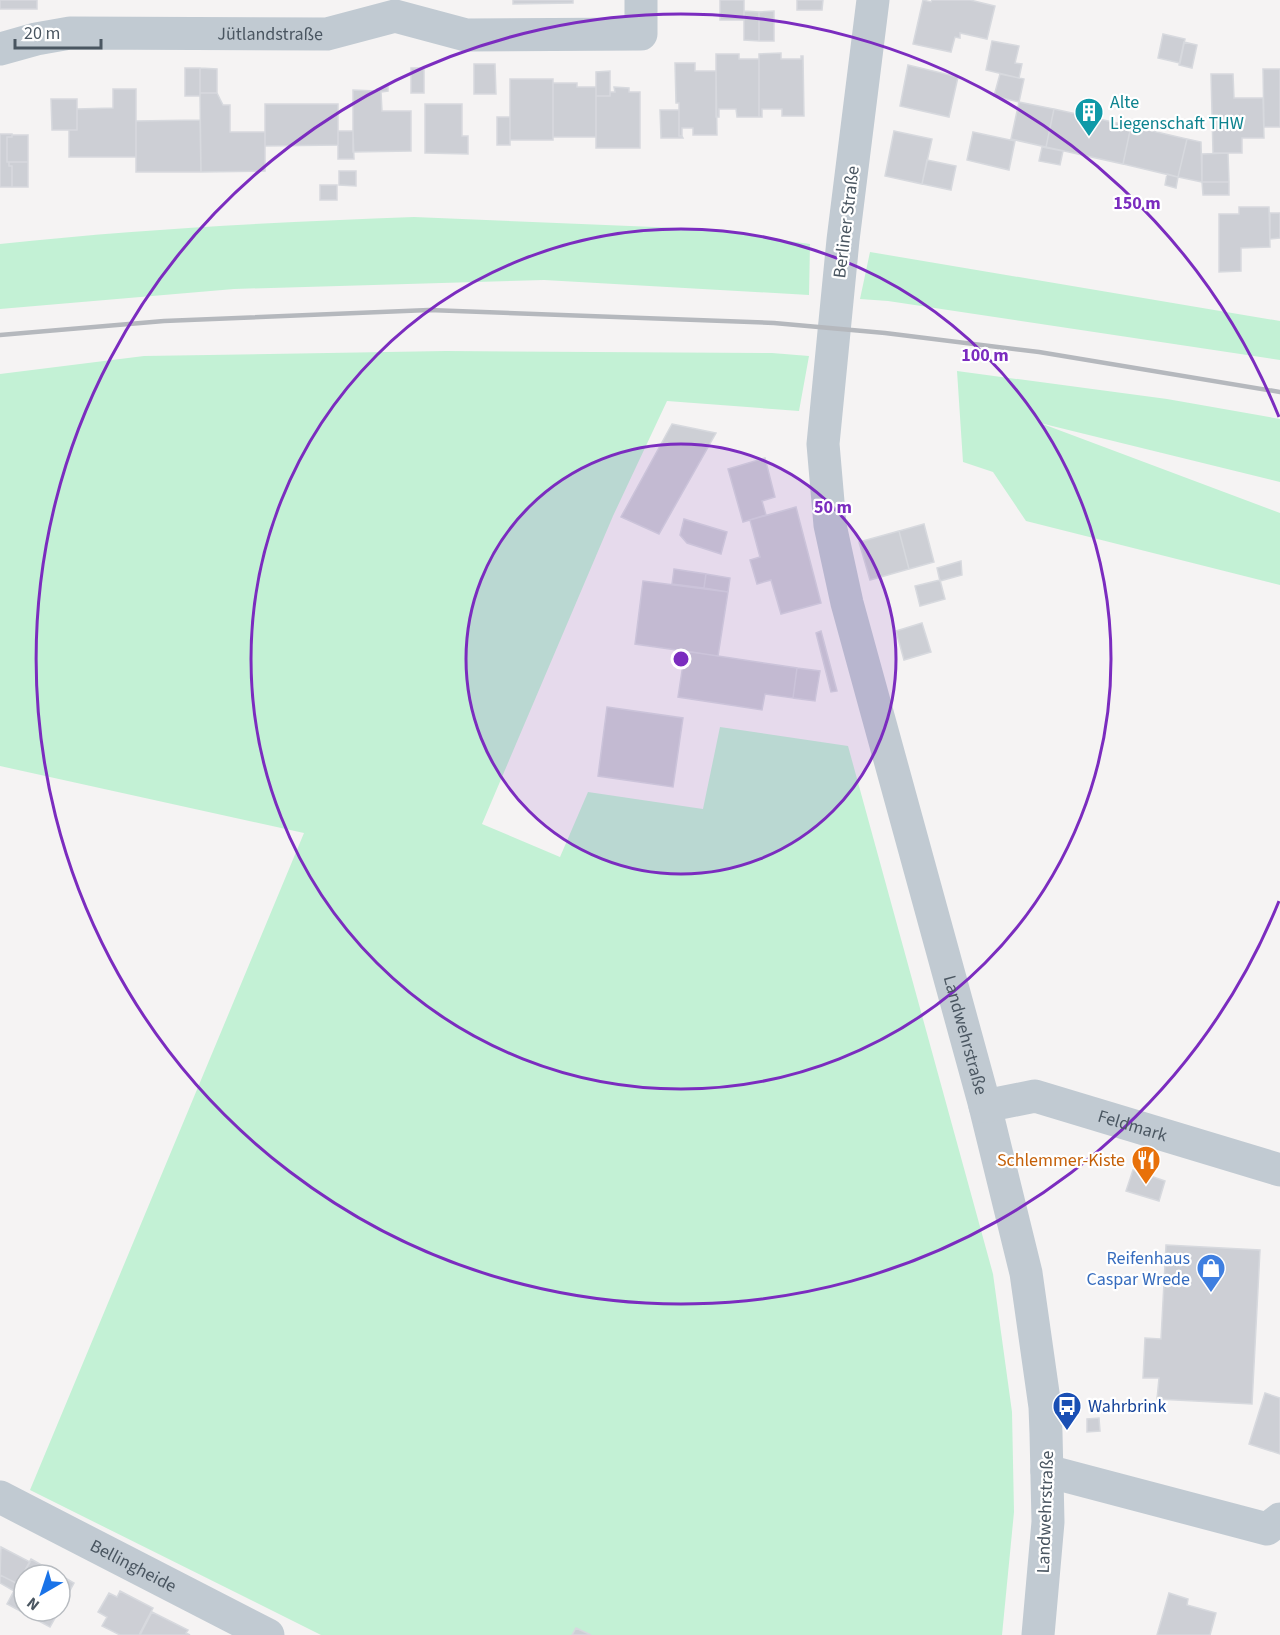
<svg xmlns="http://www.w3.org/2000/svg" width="1280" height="1635" viewBox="0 0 1280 1635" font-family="'Source Sans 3',sans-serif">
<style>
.green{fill:#c3f1d5}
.building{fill:#cdcfd5;stroke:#d7d9de;stroke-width:1.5}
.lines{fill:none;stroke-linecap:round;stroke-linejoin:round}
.minor{stroke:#c1cad2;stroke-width:33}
.rail{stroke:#b5b8bd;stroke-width:4.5}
.ring{fill:none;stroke:#7b2cbf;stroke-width:3}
.labels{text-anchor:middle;stroke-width:4.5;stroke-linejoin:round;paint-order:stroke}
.street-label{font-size:18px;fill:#4a5661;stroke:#fff}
.culture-label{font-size:18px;fill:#0d838f;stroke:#fff;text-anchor:start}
.food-label{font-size:18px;fill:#c56008;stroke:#fff;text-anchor:end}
.shop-label{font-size:18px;fill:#366cbe;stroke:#fff;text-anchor:end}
.transit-label{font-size:18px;fill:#164399;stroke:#fff;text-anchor:start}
.centre{fill:#7b2cbf;stroke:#fff;stroke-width:3}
.ring-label{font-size:18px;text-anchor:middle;font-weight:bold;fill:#7b2cbf;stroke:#fff;stroke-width:4.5;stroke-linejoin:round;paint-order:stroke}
</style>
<rect width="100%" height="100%" fill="#f5f3f3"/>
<path class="green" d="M414,217L703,229L810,244L809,295L544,280L234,289L0,309V244C138,229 276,222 414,217Z
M870,252L1280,321V360L888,301L860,299Z
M446,351L772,353L809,356L799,411L667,401L613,516L482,824L560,857L588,792L703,809L720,727L848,746L993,1274L1012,1412L1014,1512L1002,1635H321L30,1490L304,833L0,766V374L144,356Z
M957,371L1167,399L1280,419V482L1040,423L1280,513V585L1026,521L993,472L963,462Z"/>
<path class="building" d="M0,0H37V9H0Z
M513,0H573V3L513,4Z
M720,0H744V20H720Z
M797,0H823L822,10H797Z
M923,0L931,2L932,0H970L995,6L987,39L960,33V38L955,37L951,52L913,44Z
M744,11L759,12V41L744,40Z
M774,11V41H759V12Z
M1163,34L1185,39L1180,63L1158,58Z
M992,41L1019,46L1015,63L1022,64L1019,78L986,70Z
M1184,42L1197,45L1192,68L1179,65Z
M781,53V59H801V56H803L804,116H782V109H762V117H759V54Z
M716,54H739V59H759V117H737L736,109H719V117H716Z
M675,63H695V71H716L717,135H693V128H682V136H679V103H676Z
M474,64H495L496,94H474Z
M908,65L958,77L949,117L900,106Z
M185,68H200V96H185Z
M200,68L217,69V93H200Z
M411,68H424V93H411Z
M1263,69H1280V127H1264Z
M610,71V96H596V72Z
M1000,74L1024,79L1019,102L994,96Z
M1211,74H1233L1234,98H1263L1264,138H1242V153H1213Z
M510,79H553V140H510Z
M553,83H577V87H596V137H553Z
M388,87V91L381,92L382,111H411V151L353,152V90L377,91V89Z
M614,87L629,88V92H640V148H596V96H610V92H615Z
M113,89H136V157H69V130H77V109L113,108Z
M200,93H217L223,105H230V132H265V171L201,172Z
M51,99H77V130H52Z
M1019,102L1054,109L1046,147L1011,139Z
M265,104H338V145L265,146Z
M425,104H462V136H468V154L425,153Z
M1054,109L1131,126L1123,164L1046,147Z
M660,110H679V136H682L683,138H661Z
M497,117H510V145H497Z
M200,120L201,172H136V121Z
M1131,126L1187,139L1178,177L1123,164Z
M338,131H353L354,159H338Z
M894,131L932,139L922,184L885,176Z
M973,132L1015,141L1009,170L967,160Z
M0,134H12V137H7V162H9V166H12V187H0Z
M12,135H28V162H7V137H12Z
M1187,139L1201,142L1202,182L1178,177Z
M1042,147L1063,151L1060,165L1039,161Z
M1228,153L1229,182H1202V154Z
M927,160L956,166L951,190L922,184Z
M9,162H28V187H12V166H9Z
M339,171H356V186L339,185Z
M1167,174L1178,177L1176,188L1165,185Z
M1202,182H1229V195H1203Z
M320,185H337V200H320Z
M1239,207H1269L1270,247L1241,248V271L1219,272V214H1239Z
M1270,213H1280V238L1270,239Z
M672,424L716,433L659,534L621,517Z
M765,458L775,497L762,501L766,515L743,522L728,469Z
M796,507L821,603L781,614L771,580L757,584L750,560L760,557L750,520Z
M684,519L727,532L721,554L687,543L680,535Z
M924,524L934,562L909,569L899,531Z
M899,531L909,569L870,580L859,542Z
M961,561L962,575L940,581L937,568Z
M674,569L706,574L704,588L672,584Z
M706,574L730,578L728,592L704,588Z
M940,580L945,599L920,606L915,586Z
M643,581L728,592L718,656L635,644Z
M922,623L931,652L904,660L896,631Z
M821,631L837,691L831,692L816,633Z
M685,651L797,668L793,698L765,694L762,710L678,697Z
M797,668L820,671L815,701L793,698Z
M607,707L683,718L673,787L598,776Z
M1133,1170L1165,1181L1159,1201L1126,1191Z
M1166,1245L1260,1250L1252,1404L1157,1399L1159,1378H1143L1145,1338L1161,1339Z
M1265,1393L1280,1398V1454L1249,1444Z
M1099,1418L1100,1431L1087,1432V1419Z
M1,1547L30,1562L18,1584L0,1575Z
M31,1559L59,1575H24V1611H59L50,1627L7,1604Z
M0,1575L18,1584L14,1591L0,1583Z
M60,1575L74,1583L60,1609Z
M120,1591L153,1608L139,1635H120L102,1626L107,1617L98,1612L109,1593L117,1597Z
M1169,1593L1188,1599L1187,1605L1216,1613L1210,1635H1157Z
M152,1612L188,1630L186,1633L190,1635H140Z
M576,1628L591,1635H572Z"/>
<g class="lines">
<g class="minor">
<path id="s1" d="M873,0L843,240L823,444L830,525L847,603L985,1106L1026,1273L1045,1407L1046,1433L1048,1522L1038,1635"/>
<path id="s2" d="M0,49L36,39L70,33L327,34L395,16L466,35L641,34V0"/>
<path id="s3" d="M985,1106L1035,1096L1280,1170"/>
<path d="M1047,1471L1267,1529L1280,1519"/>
<path id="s4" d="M0,1497L268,1635"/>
</g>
<path class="rail" d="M0,335L164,321L429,310L774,323L885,333L1039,352L1280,392"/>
</g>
<circle cx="681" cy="659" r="215" fill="#7b2cbf" fill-opacity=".12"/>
<g class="ring">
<circle cx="681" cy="659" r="215"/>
<circle cx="681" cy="659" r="430"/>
<path d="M1279 901A645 645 0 1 1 1279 417"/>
</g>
<defs>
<g id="building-pin" transform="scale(1.5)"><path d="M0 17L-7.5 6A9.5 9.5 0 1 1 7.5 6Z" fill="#0f9aa8" stroke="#fff"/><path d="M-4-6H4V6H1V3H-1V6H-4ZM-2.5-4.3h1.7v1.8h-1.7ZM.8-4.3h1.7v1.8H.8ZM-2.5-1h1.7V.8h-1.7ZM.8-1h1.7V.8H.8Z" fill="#fff"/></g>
<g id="restaurant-pin" transform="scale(1.5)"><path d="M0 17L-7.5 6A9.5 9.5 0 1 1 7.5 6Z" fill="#e8710a" stroke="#fff"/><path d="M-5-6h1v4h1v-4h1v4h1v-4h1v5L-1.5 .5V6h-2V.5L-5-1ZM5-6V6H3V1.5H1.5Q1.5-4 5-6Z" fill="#fff"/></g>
<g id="shop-pin" transform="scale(1.5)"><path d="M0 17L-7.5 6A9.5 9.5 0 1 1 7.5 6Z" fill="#3f7fe0" stroke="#fff"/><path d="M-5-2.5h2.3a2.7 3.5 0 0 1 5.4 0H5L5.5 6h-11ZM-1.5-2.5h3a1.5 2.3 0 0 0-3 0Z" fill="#fff"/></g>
<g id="bus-pin" transform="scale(1.5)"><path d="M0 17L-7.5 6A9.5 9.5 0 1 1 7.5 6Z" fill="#1a4fb4" stroke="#fff"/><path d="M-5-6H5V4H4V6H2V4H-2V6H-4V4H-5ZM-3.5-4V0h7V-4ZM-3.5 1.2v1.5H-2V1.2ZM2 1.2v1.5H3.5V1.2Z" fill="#fff"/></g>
</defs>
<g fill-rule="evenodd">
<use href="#building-pin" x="1089" y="112"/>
<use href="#restaurant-pin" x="1146" y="1160"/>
<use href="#shop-pin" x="1211" y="1268"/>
<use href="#bus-pin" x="1067" y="1406"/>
</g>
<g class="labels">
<g class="street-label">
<text dy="6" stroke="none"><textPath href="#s2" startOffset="272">Jütlandstraße</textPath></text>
<text transform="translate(846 222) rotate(-83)" y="6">Berliner Straße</text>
<text dy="6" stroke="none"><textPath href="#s1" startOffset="1056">Landwehrstraße</textPath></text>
<text dy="6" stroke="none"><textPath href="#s3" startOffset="153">Feldmark</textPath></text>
<text transform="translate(1045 1512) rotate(-88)" y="6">Landwehrstraße</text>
<text dy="6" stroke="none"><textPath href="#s4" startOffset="150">Bellingheide</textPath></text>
</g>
<g class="culture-label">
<text x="1110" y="108">Alte<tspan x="1110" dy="21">Liegenschaft THW</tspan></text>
</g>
<g class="food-label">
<text x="1125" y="1166">Schlemmer-Kiste</text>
</g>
<g class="shop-label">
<text x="1190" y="1264">Reifenhaus<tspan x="1190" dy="21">Caspar Wrede</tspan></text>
</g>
<g class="transit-label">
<text x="1088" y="1412">Wahrbrink</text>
</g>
</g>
<circle cx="681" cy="659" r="9" class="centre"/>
<g class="ring-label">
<text x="1137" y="209">150 m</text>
<text x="985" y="361">100 m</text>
<text x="833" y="513">50 m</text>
</g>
<g transform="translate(42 1593) rotate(219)"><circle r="28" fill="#ffffff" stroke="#b7bbc0" stroke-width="1.5"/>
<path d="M0-4.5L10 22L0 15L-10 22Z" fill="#1a73e8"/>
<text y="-9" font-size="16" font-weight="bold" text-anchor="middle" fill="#4a5661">N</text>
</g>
<path d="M15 39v9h86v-9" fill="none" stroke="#4a5661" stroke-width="3"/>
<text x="24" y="39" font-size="18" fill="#4a5661" stroke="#ffffff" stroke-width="4.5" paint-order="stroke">20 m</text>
</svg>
